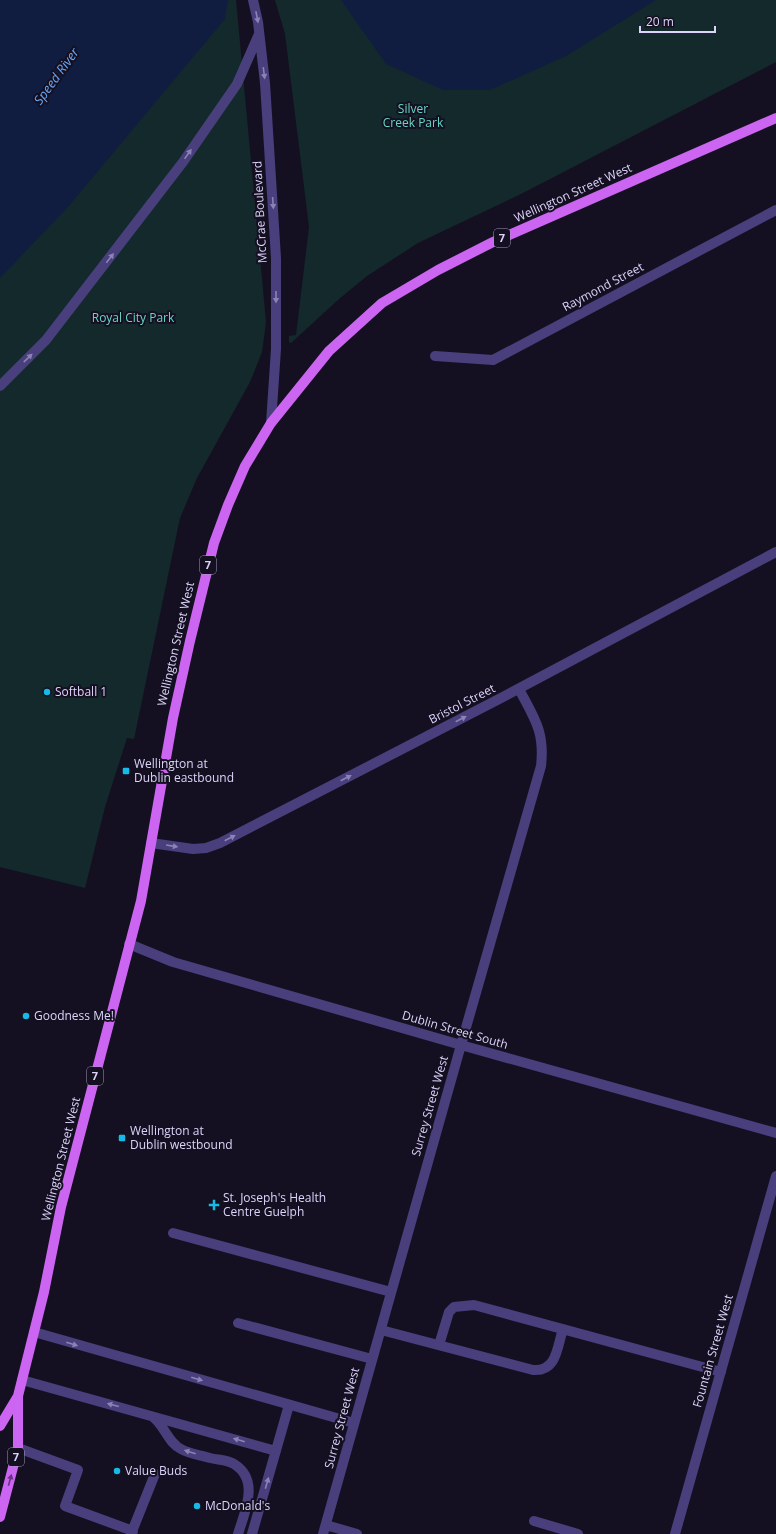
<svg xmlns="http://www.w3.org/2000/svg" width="776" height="1534" viewBox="0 0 776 1534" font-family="'Open Sans',sans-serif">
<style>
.green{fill:#13292b}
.water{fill:#101d40}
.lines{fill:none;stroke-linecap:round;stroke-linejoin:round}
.minor{stroke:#483f7c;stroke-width:10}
.major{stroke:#cc65f1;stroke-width:10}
.oneway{fill:#8b82b5}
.oneway2{fill:#67367f}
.poi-dot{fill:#15bae7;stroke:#151021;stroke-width:1.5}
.labels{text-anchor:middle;stroke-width:4;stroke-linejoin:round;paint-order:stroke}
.shield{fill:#151021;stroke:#a199ba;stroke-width:1}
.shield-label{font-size:11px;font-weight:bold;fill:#ddd4fb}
.park-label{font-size:12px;fill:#67d5c5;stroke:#151021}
.street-label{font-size:12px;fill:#ddd4fb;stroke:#151021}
.poi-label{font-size:12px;fill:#ddd4fb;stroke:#151021;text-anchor:start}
.water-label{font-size:13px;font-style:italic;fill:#6ba5f2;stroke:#151021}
</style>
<rect width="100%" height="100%" fill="#151021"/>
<path class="green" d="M0,0H236L266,322L262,352L250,382L197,478L180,518L134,739L127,738L105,807L85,888L0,867Z
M275,0H776V62L521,194L418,243L367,276L339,299L291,343L289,342V336L296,335L309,227L285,34Z"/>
<path class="water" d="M0,0H228L225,19L68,207L0,278Z
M341,0H656L566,56L490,90H443L386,64Z"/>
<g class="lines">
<path class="minor" d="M253,0L258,22L265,83L276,258V349L271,423
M435,356L493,360L776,210
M0,386L46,340L183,162L237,84L259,34
M151,843L193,849L206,848L220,843L501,698L776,552
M129,944L173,962L461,1045L776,1133
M173,1233L391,1292
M238,1323L372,1359
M381,1330L533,1370C557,1372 557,1347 563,1329
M34,1332L354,1423
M439,1345L449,1312L454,1307L474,1305L721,1372
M22,1380L276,1451
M153,1417C165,1426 168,1443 181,1449C189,1454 201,1455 210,1458C218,1460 228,1460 234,1464C260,1480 245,1511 238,1534
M18,1448L78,1470L65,1506L133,1531
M534,1521L578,1534
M326,1525L357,1534
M131,1534L155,1474
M252,1534L289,1405
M323,1534L461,1045L541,766C545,731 534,718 519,689
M675,1534L776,1176"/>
<path class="major" d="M0,1426L18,1396
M0,1517L18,1448V1396L44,1292L61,1207L141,901L173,718L190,641L214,543L228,505L245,466L271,423L329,351L382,303L438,270L493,242L776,118"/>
</g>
<defs><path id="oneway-solid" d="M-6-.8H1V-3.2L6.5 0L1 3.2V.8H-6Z"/></defs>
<g class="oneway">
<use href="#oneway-solid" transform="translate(257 17) rotate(79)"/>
<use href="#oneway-solid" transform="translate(264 73) rotate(83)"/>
<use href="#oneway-solid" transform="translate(188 154) rotate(-55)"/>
<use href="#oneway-solid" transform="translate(273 203) rotate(86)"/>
<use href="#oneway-solid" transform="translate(110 258) rotate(-52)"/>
<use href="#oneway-solid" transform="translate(276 297) rotate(90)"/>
<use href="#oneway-solid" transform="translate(28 358) rotate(-44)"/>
<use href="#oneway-solid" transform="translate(461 719) rotate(-27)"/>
<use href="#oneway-solid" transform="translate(346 778) rotate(-27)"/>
<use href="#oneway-solid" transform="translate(230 838) rotate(-27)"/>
<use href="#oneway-solid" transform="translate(172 846) rotate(9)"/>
<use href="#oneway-solid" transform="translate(72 1344) rotate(17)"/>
<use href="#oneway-solid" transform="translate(197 1379) rotate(16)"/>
<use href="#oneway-solid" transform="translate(113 1405) rotate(-165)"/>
<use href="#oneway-solid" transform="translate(239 1440) rotate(-164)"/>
<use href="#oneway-solid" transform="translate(190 1452) rotate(-163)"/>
<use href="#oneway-solid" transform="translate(267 1483) rotate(-74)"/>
</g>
<use class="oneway2" href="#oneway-solid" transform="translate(10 1480) rotate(-75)"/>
<g class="poi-dot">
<circle cx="47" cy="692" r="4"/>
<rect x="122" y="767" width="8" height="8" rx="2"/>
<circle cx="26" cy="1016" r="4"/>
<rect x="118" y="1134" width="8" height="8" rx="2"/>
<path d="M212 1199h4v4h4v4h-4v4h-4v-4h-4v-4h4z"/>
<circle cx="117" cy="1471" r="4"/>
<circle cx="197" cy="1506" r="4"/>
</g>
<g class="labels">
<g class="shield">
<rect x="494" y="229" width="16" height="18" rx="3"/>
<rect x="200" y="556" width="16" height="18" rx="3"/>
<rect x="87" y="1067" width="16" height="18" rx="3"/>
<rect x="8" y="1448" width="16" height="18" rx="3"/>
</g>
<g class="shield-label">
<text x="502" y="242">7</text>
<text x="208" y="569">7</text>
<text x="95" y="1080">7</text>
<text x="16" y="1461">7</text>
</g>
<g class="park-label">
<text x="413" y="113">Silver<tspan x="413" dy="14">Creek Park</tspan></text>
<text x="133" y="322">Royal City Park</text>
</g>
<g class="street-label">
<text transform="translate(573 193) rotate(-24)" y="4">Wellington Street West</text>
<text transform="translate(260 212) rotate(-93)" y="4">McCrae Boulevard</text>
<text transform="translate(603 287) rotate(-28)" y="4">Raymond Street</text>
<text transform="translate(176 644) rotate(-77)" y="4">Wellington Street West</text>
<text transform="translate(462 704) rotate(-27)" y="4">Bristol Street</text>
<text transform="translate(455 1030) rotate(16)" y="4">Dublin Street South</text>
<text transform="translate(430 1106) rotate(-74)" y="4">Surrey Street West</text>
<text transform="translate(61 1159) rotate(-76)" y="4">Wellington Street West</text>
<text transform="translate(713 1351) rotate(-74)" y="4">Fountain Street West</text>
<text transform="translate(342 1418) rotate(-75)" y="4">Surrey Street West</text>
</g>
<g class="poi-label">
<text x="55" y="696">Softball 1</text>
<text x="134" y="768">Wellington at<tspan x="134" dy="14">Dublin eastbound</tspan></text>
<text x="34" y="1020">Goodness Me!</text>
<text x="130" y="1135">Wellington at<tspan x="130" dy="14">Dublin westbound</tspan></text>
<text x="223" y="1202">St. Joseph's Health<tspan x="223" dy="14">Centre Guelph</tspan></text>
<text x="125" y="1475">Value Buds</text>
<text x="205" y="1510">McDonald's</text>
</g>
<g class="water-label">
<text transform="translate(56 76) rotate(-54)" y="5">Speed River</text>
</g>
</g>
<path d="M640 26v6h75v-6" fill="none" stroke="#ddd4fb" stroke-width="2"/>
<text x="646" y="26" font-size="12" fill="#ddd4fb" stroke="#151021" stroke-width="3" paint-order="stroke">20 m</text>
</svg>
